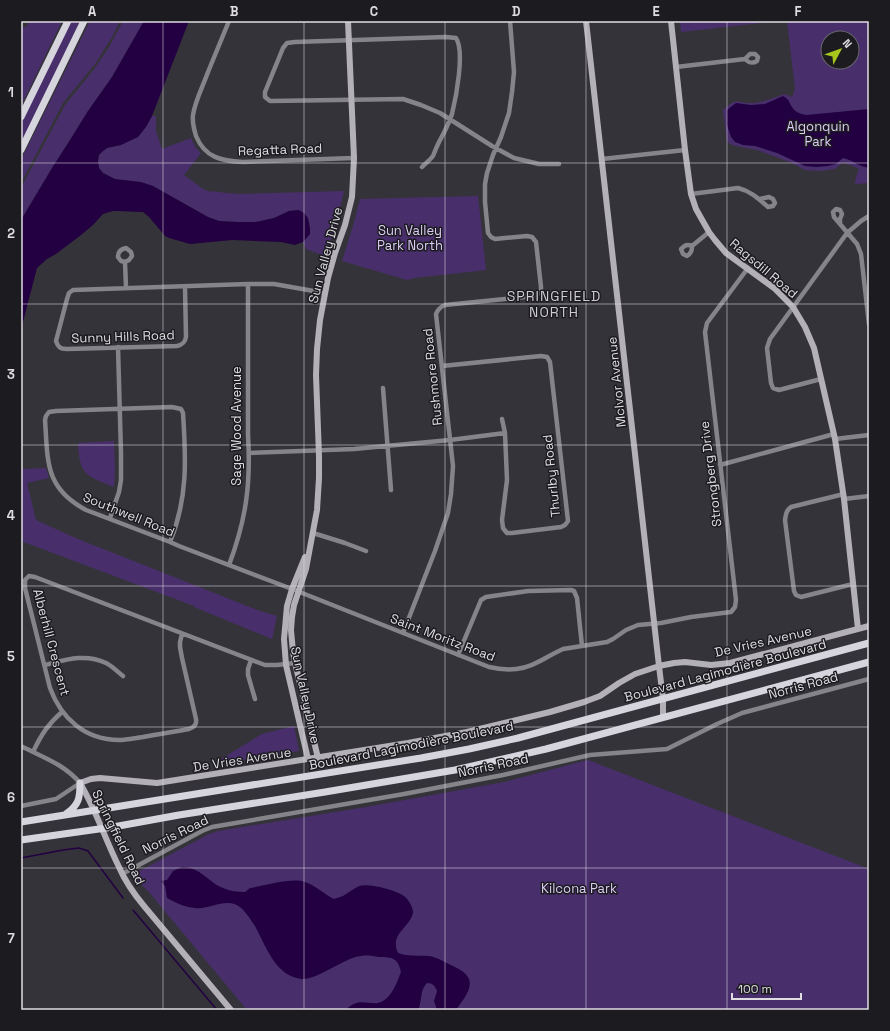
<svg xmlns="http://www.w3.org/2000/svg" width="890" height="1031" viewBox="0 0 890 1031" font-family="'Space Grotesk',sans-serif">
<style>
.green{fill:#482f6c;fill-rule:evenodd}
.water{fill:#220041}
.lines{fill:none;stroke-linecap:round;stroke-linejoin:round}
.stream{stroke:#220041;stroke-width:1.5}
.street{stroke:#858488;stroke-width:4.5}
.secondary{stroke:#b3b1b7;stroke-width:6}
.primary{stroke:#d6d4dc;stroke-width:7}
.grid{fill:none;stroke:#dfdde2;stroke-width:1;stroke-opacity:0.55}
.labels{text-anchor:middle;stroke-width:3;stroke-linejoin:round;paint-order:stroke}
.park-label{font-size:13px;fill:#dbcdf5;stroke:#1c1b1f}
.street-label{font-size:13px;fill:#dfdde2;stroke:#1c1b1f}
.neighbourhood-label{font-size:14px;letter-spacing:1px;fill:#cfcbd5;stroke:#1c1b1f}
.neatline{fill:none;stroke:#dfdde2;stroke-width:1.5}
.grid-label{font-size:13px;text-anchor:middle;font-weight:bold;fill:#dfdde2}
</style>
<rect width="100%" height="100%" fill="#35333a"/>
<path class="green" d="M29,21H62L21,106V27H27Z
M71,21H80L21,144V124Z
M90,21H120L112,37L95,64L63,103L21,183V160Z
M123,21H144L112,77L88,111L70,140L52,168L21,220V188L65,105L95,68L109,47Z
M687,21H779L681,32L680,22Z
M787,21H869V183L855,184L856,177L859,169L851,165L842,163L835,169L820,171L805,170L792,163L757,150L735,146L730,144L727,141L723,110C739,96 736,104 753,103C764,102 773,98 784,94L792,97L795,89ZM828,38H852V62H828Z
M152,116H156V131L162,149L191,138L195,147L201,153L184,175L203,189L210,192L211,191L227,193L241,194L344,191L335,228L325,256L306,249L303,242L310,234C311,219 307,218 295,210L289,211L274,218L256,222H238L219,221L208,217L153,186L115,179L103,173L99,168L98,161L99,155L103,151L107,148L121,145L146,127Z
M478,196L486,270L415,278L407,280L342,261L353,226L360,199Z
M114,441L115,472L114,487C86,476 79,474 78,443Z
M46,468L49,478L27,483L36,520L78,539L257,610L277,616L272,639L194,607V606L21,541V469Z
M294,726L299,751L211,765L262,734Z
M588,760L869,869V1010H247L148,891L134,877V874L209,834L218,831L366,807L504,782Z"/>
<path class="water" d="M144,21H189L152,116L146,127L138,137L121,145L107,148L103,151L99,155L98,161L99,168L103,173L115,179L141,182L153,186L208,217L219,221L238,222H256L274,218L289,211L299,210L304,213L308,218L310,229V234L303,242L295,245L281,242L232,240L190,244L169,238L165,236L149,217L143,212L113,211L103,214L93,225L81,235L56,254L47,259L37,268L23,322L21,335V220L52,168L70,140L88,111L112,77Z
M783,96C790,100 788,101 792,107C795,112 800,114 806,115L869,109V168C859,167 853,160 843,158L836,164L828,166L816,167L805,166L777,153L755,146L743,145L735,142L731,137L727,125V110L736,103L751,105L765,104Z
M182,867C199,866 208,882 223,888C230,891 238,892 245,892L250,888C263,886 293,877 305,882C315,885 324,894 334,899C337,898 340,897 343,896C348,893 353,889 359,886C369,883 395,890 404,896C408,899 413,907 413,912C413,915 411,918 410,920C402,932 391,937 398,953C408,957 418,955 429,956C437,957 444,962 451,965C455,967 459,969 462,971C479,983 464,998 456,1010H437L434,1001L437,991C435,986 433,983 427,983C420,990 422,999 419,1008L414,1010L401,1009L400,1010H346C360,995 371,1008 383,1001C393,995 397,982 401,972C398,958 392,957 379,957C373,956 367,955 361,956C343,958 318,980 302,979C277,977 267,949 257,930C255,925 251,921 249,917C246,914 244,910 241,908C227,896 211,910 195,908C184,907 176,903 167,898L165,886L161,881L167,880L173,871Z"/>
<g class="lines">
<path class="stream" d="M21,858L63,850L79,848L88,851L123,898
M133,910L217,1010"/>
<path class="street" d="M229,21C222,38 215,55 208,72C203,86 195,101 193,115C192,123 194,129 196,136C205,158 222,161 243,162L354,158
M676,67L745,59C749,63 752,64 757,61L758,57L755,54H750L745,59
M602,159L685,150
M422,167C426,163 430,160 433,156C435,151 437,146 439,142C444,133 449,123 452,114C456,98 465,51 456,38L446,37L295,42L287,43L283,48L265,92V97L270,101L403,99L421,105L440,113L492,146L514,158L539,164H559
M691,194L738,188C751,191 759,199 768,207L773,206L775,203L773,199L769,197L760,199
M840,224L834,217L833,212L836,209L840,210L842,214L840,219V224L857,244L861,254L869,324
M692,246C687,244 685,245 681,249L683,254L687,256C691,253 692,251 692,246L709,232
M125,262L129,260L132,256L131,252L126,248C120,249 118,252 118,257L121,261L125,262L126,288
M185,287L186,337C185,343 182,345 177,346L67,349C60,349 58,347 56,341L67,299L69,293L73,290L248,284H274L325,293
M442,366L541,356L547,357L550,362L568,521L565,525L561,527L512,533H507L503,528L502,520L507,480L505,433L502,419
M821,379L779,390L773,388L771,383L767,348L770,339L847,233L861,221L869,216
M383,388L391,490
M835,439L869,435
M249,453L354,449L450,440L505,433
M720,465L834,434
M844,494L791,507C786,511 786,514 785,520L794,591L796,595L801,597L853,584
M844,499L869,496
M110,518L119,492L121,480V453L118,347
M313,533L345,543L366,551
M170,542C188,498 186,459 183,413L181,409L172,407L56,411L49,412L46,416L45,420C48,460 44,488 86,510L170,542L179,546L292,589L489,667C506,671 522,671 538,662C546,658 554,653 563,649L607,642L613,639L626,630L638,625L661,623L691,617L731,612L735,607L736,600L705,332L707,323L748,268
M229,565C246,520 251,484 248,435V284
M403,633L435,551L448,513L451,494L453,466L436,314C438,309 440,307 445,305L535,296L541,292V287L536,242L532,237L527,236L495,239L491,237L488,233L485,202V184L487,173L493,155L501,137L509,113L512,92L514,72L510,21
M182,634L180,642V647L182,658L196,719C197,725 194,727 189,729C174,732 158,734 143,737C135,738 127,740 119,740C85,740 61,718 50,688L25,588V580L29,576L35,577L265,665H277L295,663
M458,655L481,600L486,597L528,591L571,590L574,591L577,598L582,646
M251,660L248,669V675L255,699
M45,665C65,660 85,653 106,663C112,666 118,672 123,676
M21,746C42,757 64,764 80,783L56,799L21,806
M33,752C41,735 48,724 62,712
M122,874L202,831L212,827L404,794L503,775L590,755L667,749L717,724L742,713L869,679"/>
<path class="secondary" d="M586,21L659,666L663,699V717
M671,21L685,150L691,194L696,209L709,232L715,240L726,253L774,288L793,307L805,327L814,348L835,439L844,499L858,629
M305,557L292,589L287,606L284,639L286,665L308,759
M318,758L296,667L293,652L291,630L292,617L294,605L306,569L317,510L319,478V456L316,375L317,349L320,320L328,278L335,253L345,225L352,197L354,158L348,21
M231,1010L144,906C134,894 125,881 119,867C105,839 96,810 80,783L91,779L100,778L157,783L408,743L467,732L550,712L584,702L600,696L619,683L635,674L659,666L674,663L685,662L711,665L730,663L869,626"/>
<path class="primary" d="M21,117L68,21
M21,150L84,21
M66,814C79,805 80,798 80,783
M21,822L421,758L469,749L518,738L869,643
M21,840L113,827L179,815L325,792L455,770L546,749L869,662"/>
</g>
<path class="grid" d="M163,21V1010M304,21V1010M445,21V1010M586,21V1010M727,21V1010M21,163H869M21,304H869M21,445H869M21,586H869M21,727H869M21,868H869"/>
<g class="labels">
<g class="park-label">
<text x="818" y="131">Algonquin<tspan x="818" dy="15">Park</tspan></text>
<text x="410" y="235">Sun Valley<tspan x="410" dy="15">Park North</tspan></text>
<text x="579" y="893">Kilcona Park</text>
</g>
<g class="street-label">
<text transform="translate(280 149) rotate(-2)" y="5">Regatta Road</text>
<text transform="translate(325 255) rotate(-75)" y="5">Sun Valley Drive</text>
<text transform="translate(764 268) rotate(40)" y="5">Ragsdill Road</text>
<text transform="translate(123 336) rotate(-2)" y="5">Sunny Hills Road</text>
<text transform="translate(432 377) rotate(-96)" y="5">Rushmore Road</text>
<text transform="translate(616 382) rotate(-96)" y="5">McIvor Avenue</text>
<text transform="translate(236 426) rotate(-90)" y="5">Sage Wood Avenue</text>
<text transform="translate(710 474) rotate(-97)" y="5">Strongberg Drive</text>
<text transform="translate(551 476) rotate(-96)" y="5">Thurlby Road</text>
<text transform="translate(129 514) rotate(22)" y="5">Southwell Road</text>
<text transform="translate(443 637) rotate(21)" y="5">Saint Moritz Road</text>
<text transform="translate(763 641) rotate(-13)" y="5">De Vries Avenue</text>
<text transform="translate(52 642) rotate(75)" y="5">Alberhill Crescent</text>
<text transform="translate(725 670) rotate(-15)" y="5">Boulevard Lagimodière Boulevard</text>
<text transform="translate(803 685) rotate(-15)" y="5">Norris Road</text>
<text transform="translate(306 695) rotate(78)" y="5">Sun Valley Drive</text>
<text transform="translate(411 745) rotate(-11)" y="5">Boulevard Lagimodière Boulevard</text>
<text transform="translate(242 759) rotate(-9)" y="5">De Vries Avenue</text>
<text transform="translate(493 765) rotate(-12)" y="5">Norris Road</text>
<text transform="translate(175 834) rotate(-26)" y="5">Norris Road</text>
<text transform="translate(119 837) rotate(64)" y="5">Springfield Road</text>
</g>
<g class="neighbourhood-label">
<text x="554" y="301">SPRINGFIELD<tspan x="554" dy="16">NORTH</tspan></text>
</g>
</g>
<rect width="890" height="1031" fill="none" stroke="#1c1b1f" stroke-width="44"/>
<g transform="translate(840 50) rotate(49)"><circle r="19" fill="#1c1b1f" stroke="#6a696d"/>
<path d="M0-3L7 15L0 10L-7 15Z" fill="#a8c71d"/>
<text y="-6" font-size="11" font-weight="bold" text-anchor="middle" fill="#dfdde2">N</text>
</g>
<path d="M732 993v6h69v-6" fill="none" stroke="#dfdde2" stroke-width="2"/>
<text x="738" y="993" font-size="12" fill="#dfdde2" stroke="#1c1b1f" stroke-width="3" paint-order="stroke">100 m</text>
<rect x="22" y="22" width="846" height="987" class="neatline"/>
<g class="grid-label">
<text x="92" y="16">A</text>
<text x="234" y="16">B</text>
<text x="374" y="16">C</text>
<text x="516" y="16">D</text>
<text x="656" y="16">E</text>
<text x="798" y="16">F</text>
<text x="11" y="97">1</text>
<text x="11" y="238">2</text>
<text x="11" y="379">3</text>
<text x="11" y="520">4</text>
<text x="11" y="661">5</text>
<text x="11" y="802">6</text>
<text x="11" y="943">7</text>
</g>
</svg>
